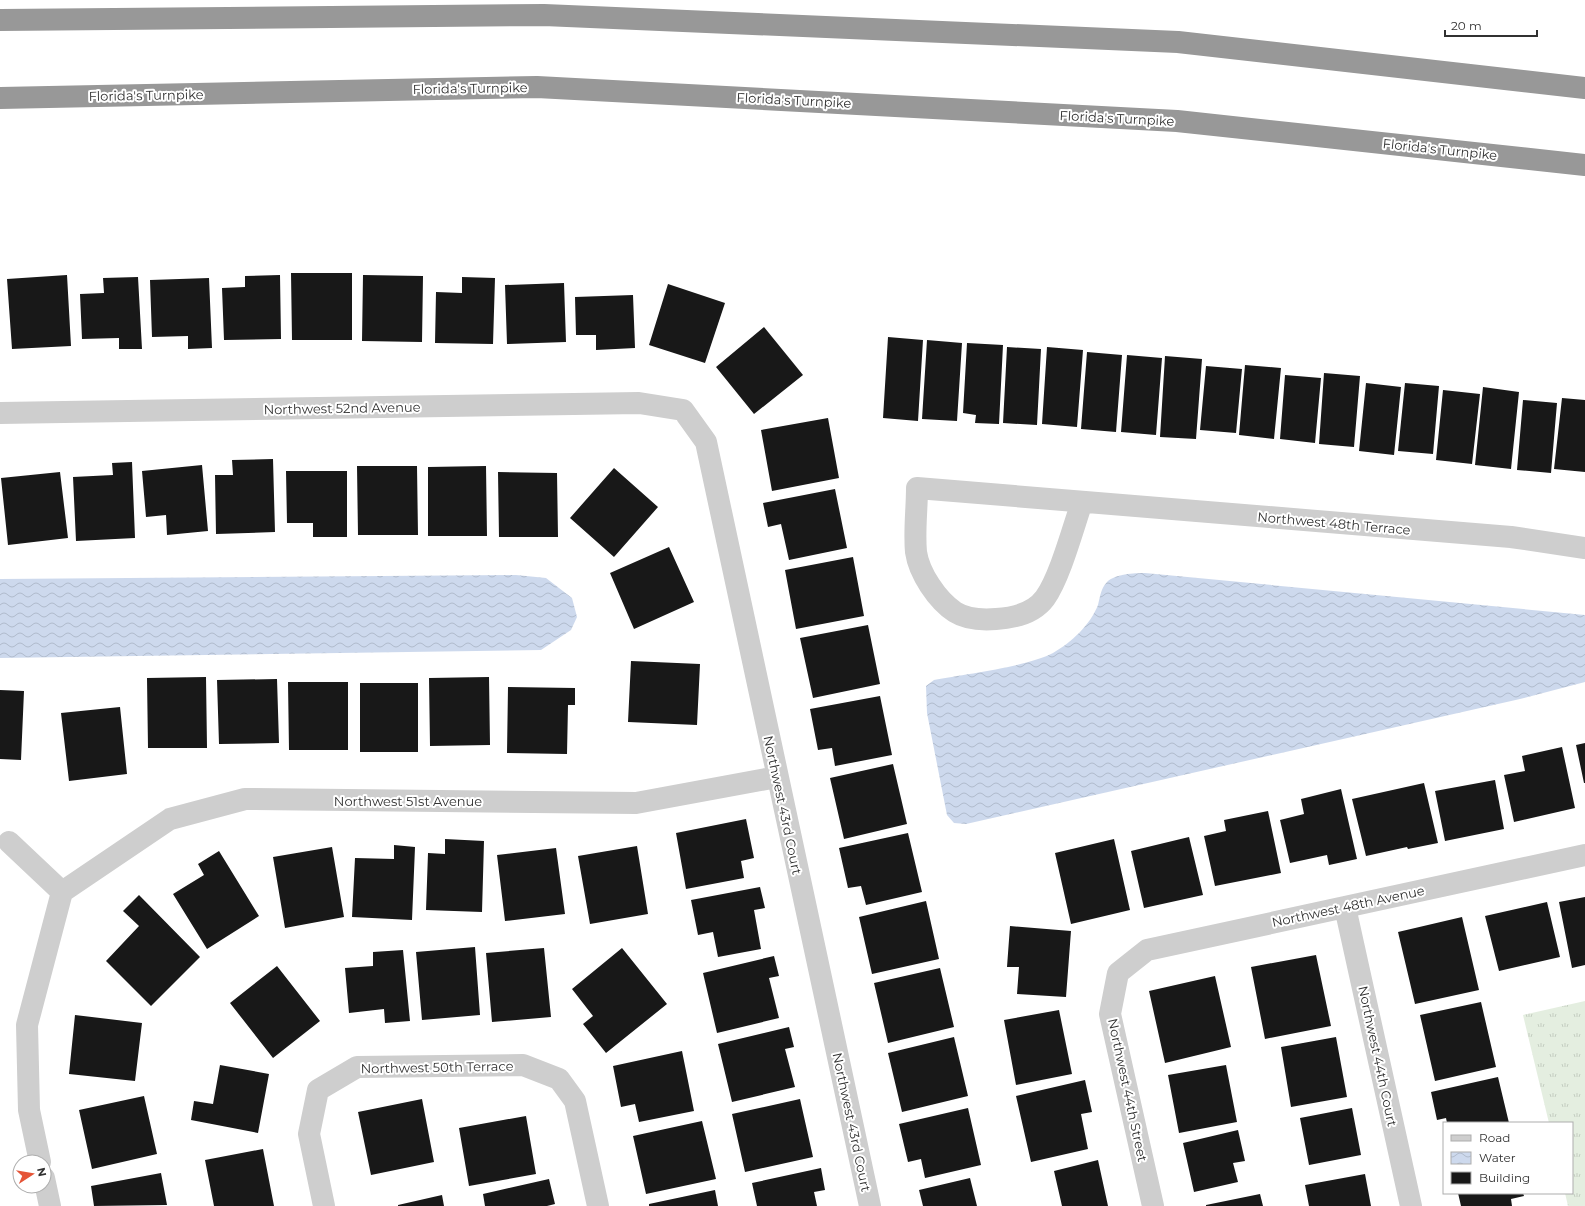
<svg xmlns="http://www.w3.org/2000/svg" width="1585" height="1206" viewBox="0 0 1585 1206" font-family="Montserrat,sans-serif">
<style>
.grass{fill:url(#grass-tufts)}
.water{fill:url(#water-waves)}
.building{fill:#181818}
.lines{fill:none;stroke-linecap:round;stroke-linejoin:round}
.minor{stroke:#cecece;stroke-width:22}
.highway{stroke:#989898;stroke-width:22}
.labels{text-anchor:middle;stroke-width:4;stroke-linejoin:round;paint-order:stroke}
.street-label{font-size:13px;fill:#313131;stroke:#fff}
</style>
<defs>
<pattern id="grass-tufts" width="24" height="20" patternUnits="userSpaceOnUse"><rect width="24" height="20" fill="#e4eee0"/><path d="M3 7l-1-3M5 7V3M7 7l1-3M15 17l-1-3M17 17v-4M19 17l1-3" fill="none" stroke="#c4cdc1"/></pattern>
<pattern id="water-waves" width="16" height="10" patternUnits="userSpaceOnUse"><rect width="16" height="10" fill="#cdd9ed"/><path d="M0 5q4-4 8 0t8 0" fill="none" stroke="#b0bbcc"/></pattern>
</defs>
<rect width="100%" height="100%" fill="#fff"/>
<path class="grass" d="M1585,1001V1206H1568L1565,1193H1572V1123H1549L1523,1015Z"/>
<path class="water" d="M1145,573L1585,615V682L1520,699L966,824L954,823L947,815L927,713L926,686L934,680C965,674 1026,667 1053,653C1072,642 1090,625 1098,605C1100,597 1101,588 1107,582C1115,574 1134,573 1145,573Z
M516,575L546,578L572,598L577,617L571,630L541,650L0,658V579Z"/>
<path class="building" d="M291,273H352V340H292Z
M67,275L71,346L12,349L7,279Z
M280,275L281,339L224,340L222,288L245,287V276Z
M363,275L423,276L422,342L362,341Z
M138,277L142,349H119V338L82,339L80,294L104,293L103,278Z
M462,277L495,278L493,344L435,343L436,292L462,293Z
M209,278L212,348L188,349V336L152,337L150,280Z
M564,283L566,342L507,344L505,285Z
M668,284L725,303L705,363L649,345Z
M633,295L635,348L596,350V335H576L575,297Z
M764,327L803,375L754,414L716,367Z
M888,337L923,340L918,421L883,418Z
M927,340L962,343L957,421L922,419Z
M967,343L1003,345L999,424L975,423L976,415L963,413Z
M1007,347L1041,349L1037,425L1003,423Z
M1047,347L1083,350L1077,427L1042,424Z
M1087,352L1122,355L1116,432L1081,429Z
M1127,355L1162,358L1156,435L1121,432Z
M1165,356L1202,359L1196,439L1160,437Z
M1245,365L1281,368L1274,439L1239,435Z
M1206,366L1242,369L1236,433L1200,430Z
M1324,373L1360,376L1354,447L1319,444Z
M1285,375L1321,378L1315,443L1280,439Z
M1366,383L1401,387L1394,455L1359,451Z
M1405,383L1439,386L1433,454L1398,451Z
M1483,387L1519,392L1511,469L1475,465Z
M1443,390L1480,394L1472,464L1436,460Z
M1562,398L1585,400V472L1554,469Z
M1523,400L1557,403L1551,473L1517,470Z
M828,418L839,478L772,491L761,430Z
M273,459L275,532L216,534L215,475H233L232,460Z
M132,462L135,538L76,541L73,477L113,475L112,463Z
M202,465L208,531L167,535L166,515L146,517L142,471Z
M357,466H417L418,535H358Z
M486,466L487,536H428V467Z
M614,468L658,507L614,557L570,518Z
M286,471H347V537H313V523H287Z
M60,472L68,538L8,545L1,478Z
M498,472L557,473L558,537H499Z
M835,489L847,548L789,560L781,524L768,527L763,503Z
M669,547L694,602L634,629L610,573Z
M853,557L864,616L796,629L785,570Z
M868,625L880,684L813,698L800,638Z
M631,661L700,664L697,725L628,722Z
M206,677L207,748H148L147,678Z
M489,677L490,745L430,746L429,678Z
M277,679L279,743L219,744L217,680Z
M288,682H348V750H289Z
M360,683H418V752H360Z
M508,687L575,688V705H568L567,754L507,753Z
M0,690L24,691L21,760L0,759Z
M880,696L892,755L835,766L832,748L818,750L810,709Z
M120,707L127,774L69,781L61,713Z
M1585,743V783H1584L1576,745Z
M1562,747L1575,808L1514,822L1504,775L1525,771L1522,756Z
M893,764L907,824L844,839L830,778Z
M1495,780L1504,829L1445,841L1435,791Z
M1424,783L1438,843L1408,849L1407,847L1366,856L1352,799Z
M1341,789L1357,859L1329,865L1327,855L1290,863L1280,820L1304,814L1301,799Z
M1268,811L1281,873L1215,886L1204,836L1226,831L1224,820Z
M746,819L754,858L741,861L744,878L686,889L676,833Z
M908,833L922,892L866,905L861,886L848,888L839,848Z
M1189,837L1203,895L1144,908L1131,851Z
M445,839L484,841L482,912L426,910L428,853L445,854Z
M1114,839L1130,910L1071,924L1055,853Z
M394,845L415,847L412,920L352,917L355,858L394,859Z
M637,846L648,914L590,924L578,856Z
M332,847L344,917L285,928L273,857Z
M556,848L565,914L505,921L497,855Z
M219,851L259,916L207,949L173,894L204,875L198,864Z
M760,887L765,908L754,910L761,949L718,957L713,932L698,935L691,900Z
M139,895L200,957L151,1006L106,961L139,926L123,911Z
M1585,897V965L1572,968L1559,902Z
M926,901L939,959L872,974L859,917Z
M1547,902L1560,957L1499,971L1485,916Z
M1462,917L1479,990L1415,1004L1398,932Z
M1010,926L1071,931L1066,997L1017,994L1019,967H1007Z
M475,947L480,1015L422,1020L416,952Z
M544,948L551,1017L492,1022L486,953Z
M622,948L667,1004L606,1053L583,1024L593,1016L572,989Z
M403,950L410,1021L385,1023L384,1009L349,1013L345,968L373,966V952Z
M1316,955L1331,1026L1265,1039L1251,967Z
M774,956L779,976L769,978L779,1018L717,1033L703,973Z
M277,966L320,1021L273,1058L230,1003Z
M940,968L954,1027L888,1043L874,983Z
M1215,976L1231,1047L1165,1063L1149,991Z
M1481,1002L1496,1067L1435,1081L1420,1015Z
M1059,1010L1072,1074L1016,1085L1004,1020Z
M75,1015L142,1023L135,1081L69,1074Z
M789,1027L794,1047L785,1049L795,1087L732,1102L718,1044Z
M954,1037L968,1096L902,1112L888,1053Z
M1336,1037L1347,1097L1291,1107L1281,1047Z
M682,1051L694,1111L639,1122L635,1104L621,1107L613,1066Z
M220,1065L269,1074L258,1133L191,1120L194,1101L213,1104Z
M1226,1065L1237,1122L1179,1133L1168,1075Z
M1498,1077L1509,1123H1447L1446,1118L1437,1120L1431,1092Z
M1085,1080L1092,1112L1081,1114L1088,1149L1031,1162L1016,1096Z
M144,1096L157,1154L92,1169L79,1110Z
M422,1099L434,1162L371,1175L358,1112Z
M800,1099L813,1157L745,1172L732,1114Z
M968,1108L981,1165L925,1178L921,1159L908,1162L899,1124Z
M1352,1108L1361,1155L1309,1165L1300,1118Z
M526,1116L536,1174L469,1186L459,1128Z
M702,1121L716,1179L646,1194L633,1136Z
M1238,1130L1245,1161L1233,1163L1238,1182L1194,1192L1183,1143Z
M263,1149L274,1206H214L205,1160Z
M1098,1160L1108,1206H1062L1054,1171Z
M821,1168L825,1190L814,1192L817,1206H757L752,1183Z
M161,1173L167,1205L94,1206L91,1186Z
M1365,1174L1371,1206H1309L1305,1185Z
M970,1178L977,1206H923L919,1190Z
M549,1179L555,1204L547,1206H485L483,1194Z
M715,1190L718,1206H649V1204Z
M1458,1193H1523L1524,1196L1511,1199L1512,1206H1461Z
M1260,1194L1263,1206H1206V1205Z
M442,1195L444,1206H398V1205Z"/>
<g class="lines">
<path class="minor" d="M0,413L639,403L683,410L706,442L870,1206
M1082,502C1073,528 1060,577 1045,598C1034,613 1013,618 996,619C983,620 966,619 955,612C937,600 919,573 916,552C914,531 917,509 917,488L1511,537L1585,548
M9,842L62,892
M62,892L170,819L245,799L636,803L777,777
M1345,907L1411,1206
M40,1162L29,1110L27,1025L62,892
M44,1178L50,1206
M324,1206L309,1134L318,1090L357,1067L523,1065L559,1079L575,1101L598,1206
M1153,1206L1110,1014L1118,973L1147,950L1585,855"/>
<path class="highway" d="M0,20L544,15L1178,42L1585,88
M0,98L537,87L1177,121L1585,165"/>
</g>
<g class="labels">
<g class="street-label">
<text transform="translate(470 88) rotate(-1)" y="5">Florida's Turnpike</text>
<text transform="translate(146 95) rotate(-1)" y="5">Florida's Turnpike</text>
<text transform="translate(794 100) rotate(3)" y="5">Florida's Turnpike</text>
<text transform="translate(1117 118) rotate(3)" y="5">Florida's Turnpike</text>
<text transform="translate(1440 149) rotate(6)" y="5">Florida's Turnpike</text>
<text transform="translate(342 408) rotate(-1)" y="5">Northwest 52nd Avenue</text>
<text transform="translate(1334 523) rotate(5)" y="5">Northwest 48th Terrace</text>
<text x="408" y="806">Northwest 51st Avenue</text>
<text transform="translate(783 805) rotate(78)" y="5">Northwest 43rd Court</text>
<text transform="translate(1348 906) rotate(-12)" y="5">Northwest 48th Avenue</text>
<text transform="translate(1378 1056) rotate(78)" y="5">Northwest 44th Court</text>
<text transform="translate(437 1067) rotate(-1)" y="5">Northwest 50th Terrace</text>
<text transform="translate(1128 1090) rotate(78)" y="5">Northwest 44th Street</text>
<text transform="translate(852 1122) rotate(78)" y="5">Northwest 43rd Court</text>
</g>
</g>
<rect x="1443" y="1122" width="130" height="72" fill="#ffffff" stroke="#adadad"/>
<rect x="1451" y="1135" width="20" height="6" fill="#cecece" stroke="#adadad"/>
<text x="1479" y="1142" font-size="12" fill="#313131">Road</text>
<rect x="1451" y="1152" width="20" height="12" fill="url(#water-waves)" stroke="#adadad"/>
<text x="1479" y="1162" font-size="12" fill="#313131">Water</text>
<rect x="1451" y="1172" width="20" height="12" fill="#181818" stroke="#adadad"/>
<text x="1479" y="1182" font-size="12" fill="#313131">Building</text>
<g transform="translate(32 1174) rotate(78)"><circle r="19" fill="#ffffff" stroke="#adadad"/>
<path d="M0-3L7 15L0 10L-7 15Z" fill="#e55437"/>
<text y="-6" font-size="11" font-weight="bold" text-anchor="middle" fill="#313131">N</text>
</g>
<path d="M1445 30v6h92v-6" fill="none" stroke="#313131" stroke-width="2"/>
<text x="1451" y="30" font-size="12" fill="#313131" stroke="#ffffff" stroke-width="3" paint-order="stroke">20 m</text>
</svg>
